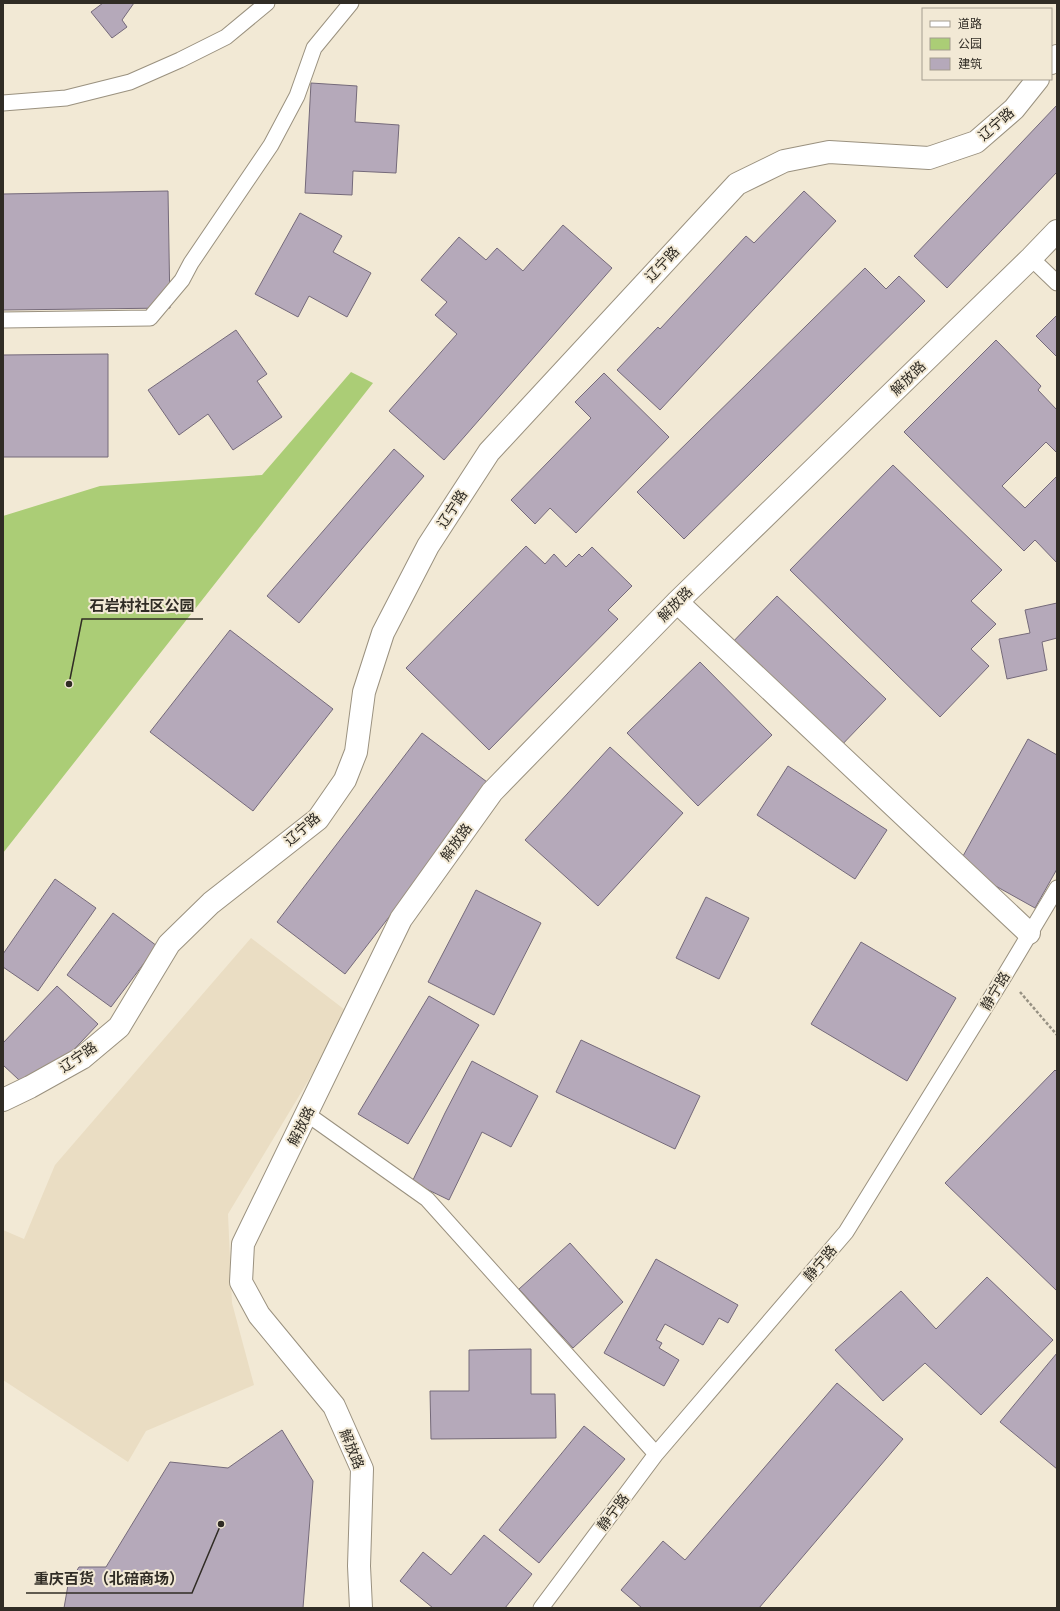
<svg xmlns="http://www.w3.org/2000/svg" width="1060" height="1611" viewBox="0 0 1060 1611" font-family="'PT Serif','Noto Sans SC',serif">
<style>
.built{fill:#eaddc3}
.green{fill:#abcd76}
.building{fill:#b5a9ba;stroke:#756a7a}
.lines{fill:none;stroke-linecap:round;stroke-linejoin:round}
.service-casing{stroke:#9a917f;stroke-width:17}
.minor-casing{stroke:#9a917f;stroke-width:24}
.path{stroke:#979183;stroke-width:2.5;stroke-dasharray:3 2;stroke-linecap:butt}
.service{stroke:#fff;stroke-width:15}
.minor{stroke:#fff;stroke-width:22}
.labels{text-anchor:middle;stroke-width:4;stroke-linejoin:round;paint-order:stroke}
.street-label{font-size:14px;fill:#302c25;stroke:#f2e9d5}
.leader{fill:none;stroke:#302c25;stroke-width:1.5}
.callout-dot{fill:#302c25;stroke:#f2e9d5;stroke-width:1.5}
.callout-label{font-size:15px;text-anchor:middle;font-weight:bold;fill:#302c25;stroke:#f2e9d5;stroke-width:4;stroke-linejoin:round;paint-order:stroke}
</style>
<rect width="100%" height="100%" fill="#f2e9d5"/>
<path class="built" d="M251,938L349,1013L228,1214L232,1303L254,1385L146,1431L128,1462L3,1380V1230L24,1239L55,1165Z"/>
<path class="green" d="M351,372L373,383L3,853V516L100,486L262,475Z"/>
<path class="building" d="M103,3H134L122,20L127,27L112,38L91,12Z
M311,83L357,86L355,122L399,125L396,173L353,171L352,195L305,193Z
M1057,105V172L947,288L914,256Z
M168,191L170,308L3,310V194Z
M804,191L836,221L660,410L617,370L658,327L660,329L746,236L754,243Z
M300,213L342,236L333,252L371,273L347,317L309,296L298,317L255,294Z
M563,225L612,268L444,460L389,411L457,334L435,315L447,302L421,280L459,237L486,260L497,248L523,271Z
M865,268L886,289L899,276L925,301L684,539L637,492Z
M1057,315V357L1036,336Z
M236,330L267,374L257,381L282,417L233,450L208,414L179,435L148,390Z
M996,340L1041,386L1038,390L1057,410V453L1046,442L1002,486L1025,508L1057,476V563L1035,540L1024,551L904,432Z
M108,354V457H3V355Z
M604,373L669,437L576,533L550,508L535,524L511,500L591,418L575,402Z
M394,449L424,476L299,623L267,596Z
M893,465L1002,570L971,601L996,624L971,649L989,666L940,717L790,570Z
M526,546L545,564L554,554L566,567L579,554L582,557L592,547L632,586L608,610L618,619L489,750L406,668Z
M777,596L886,699L836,751L728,647Z
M1057,603V638L1042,642L1047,670L1007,679L999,639L1030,633L1025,610Z
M230,630L333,709L253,811L150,732Z
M700,662L772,735L698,806L627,733Z
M422,733L491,785L345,974L277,922Z
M1028,739L1057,755V869L1035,908L958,865Z
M610,747L683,813L598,906L525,840Z
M788,766L887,830L855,879L757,815Z
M55,879L96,908L38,991L3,967V954Z
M476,890L541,923L494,1015L428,982Z
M706,897L749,918L719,979L676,958Z
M113,913L157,946L111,1007L67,975Z
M861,942L956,998L907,1081L811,1024Z
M57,986L98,1024L33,1093L3,1065V1043Z
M429,996L479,1025L408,1144L358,1114Z
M581,1040L700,1096L675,1149L556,1092Z
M472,1061L538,1096L511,1147L482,1132L449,1200L412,1182L445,1113Z
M1055,1070L1057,1072V1291L945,1183Z
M570,1243L623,1302L573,1348L519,1289Z
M656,1259L738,1305L728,1323L719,1318L703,1345L665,1324L656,1340L662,1343L659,1348L679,1360L664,1386L604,1353Z
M987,1277L1053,1340L981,1415L925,1363L883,1401L835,1350L901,1291L936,1329Z
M531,1349V1394H555L556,1438L431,1439L430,1391H469V1350Z
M1057,1353V1469L1000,1422Z
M837,1383L903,1439L759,1608H642L621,1590L663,1541L685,1560Z
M584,1426L625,1459L539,1563L499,1530Z
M282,1430L313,1481L303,1608H64L68,1585L79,1567H106L170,1462L228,1468Z
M484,1535L532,1574L505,1608H433L400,1581L423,1552L451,1575Z"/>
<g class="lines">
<g class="service-casing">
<path id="service" d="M3,103L66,98L130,82L180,60L226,37L267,3
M1031,258L1057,283
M3,320L150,318L182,280L191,263L271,145L297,96L314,48L351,3
M307,1114L427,1199L656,1454
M541,1608L656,1454L846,1232L1005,975L1057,888"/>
</g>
<g class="minor-casing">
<path id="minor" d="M1051,63L1057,56
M677,602L1029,933
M3,1100L30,1087L82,1058L119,1027L169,944L211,903L318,819L345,780L356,752L364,692L383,633L428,546L489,452L737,184L784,161L829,152L929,158L976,142L1014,109L1038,79
M361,1608L359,1566L362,1469L334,1406L259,1315L241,1282L243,1244L401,919L492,792L677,602L1031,258L1057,231"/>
</g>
<path class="path" d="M1020,992L1057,1035"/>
<use href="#service" class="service"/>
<use href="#minor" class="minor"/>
</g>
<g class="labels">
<g class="street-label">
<text transform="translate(996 124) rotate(-41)" y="5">辽宁路</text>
<text transform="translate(662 264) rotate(-47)" y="5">辽宁路</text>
<text transform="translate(908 378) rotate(-44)" y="5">解放路</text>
<text transform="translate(452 509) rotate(-57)" y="5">辽宁路</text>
<text transform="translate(675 604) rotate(-45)" y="5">解放路</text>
<text transform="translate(302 829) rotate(-41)" y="5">辽宁路</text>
<text transform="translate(456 842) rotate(-54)" y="5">解放路</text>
<text transform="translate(995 991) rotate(-59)" y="5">静宁路</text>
<text transform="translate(78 1057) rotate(-34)" y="5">辽宁路</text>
<text transform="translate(301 1126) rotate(-64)" y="5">解放路</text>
<text transform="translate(820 1263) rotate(-49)" y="5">静宁路</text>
<text transform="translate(352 1449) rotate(68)" y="5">解放路</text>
<text transform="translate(613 1512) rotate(-53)" y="5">静宁路</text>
</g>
</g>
<path class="leader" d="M69 684L82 619H203M221 1524L192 1593H26"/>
<g class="callout-dot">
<circle cx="69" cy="684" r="4"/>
<circle cx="221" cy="1524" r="4"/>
</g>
<g class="callout-label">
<text x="142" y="611">石岩村社区公园</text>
<text x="109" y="1584">重庆百货（北碚商场）</text>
</g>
<rect width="1060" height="1611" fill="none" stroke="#302c25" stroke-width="8"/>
<rect x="922" y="8" width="130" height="72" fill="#f2e9d5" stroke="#a49d8f"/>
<rect x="930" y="21" width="20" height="6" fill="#ffffff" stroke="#a49d8f"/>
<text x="958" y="28" font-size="12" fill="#302c25">道路</text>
<rect x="930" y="38" width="20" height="12" fill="#abcd76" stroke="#a49d8f"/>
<text x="958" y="48" font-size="12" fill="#302c25">公园</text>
<rect x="930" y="58" width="20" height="12" fill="#b5a9ba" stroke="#a49d8f"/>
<text x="958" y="68" font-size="12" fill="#302c25">建筑</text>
</svg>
